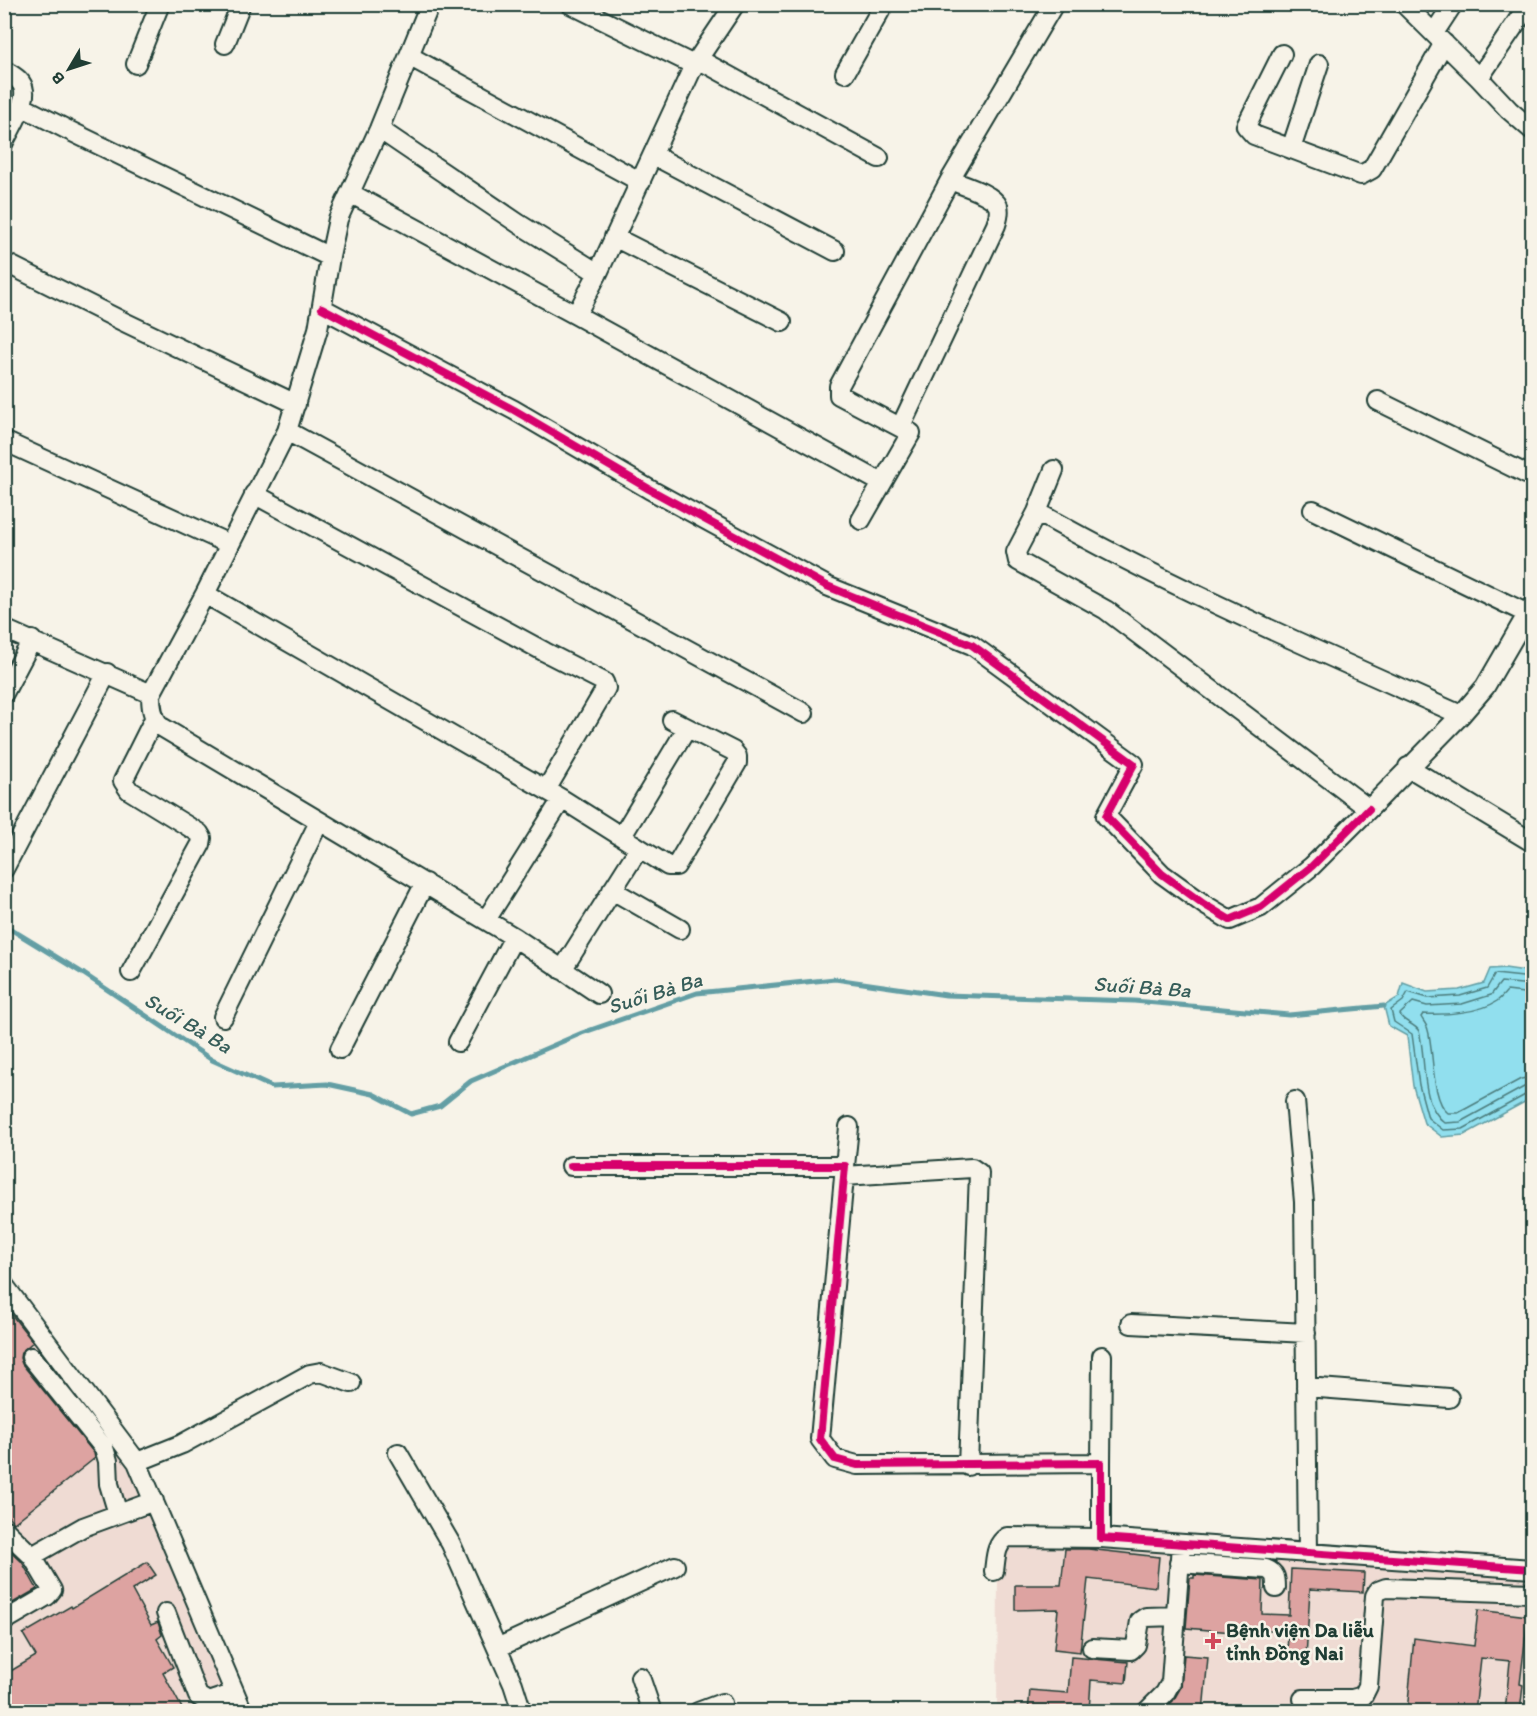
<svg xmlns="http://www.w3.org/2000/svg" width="1537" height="1716" viewBox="0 0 1537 1716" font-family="Itim,sans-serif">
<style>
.built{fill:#efdbd3}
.water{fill:#91dfee;stroke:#639ea4;stroke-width:1.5}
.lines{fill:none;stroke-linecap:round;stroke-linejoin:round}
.shore{stroke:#4d7e7e;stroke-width:1.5}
.stream{stroke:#639ea4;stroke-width:5}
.building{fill:#dda3a1;stroke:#1f3d34;stroke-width:1.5}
.minor-casing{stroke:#1f3d34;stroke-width:22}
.minor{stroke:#f7f3e8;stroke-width:18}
.cycleway-casing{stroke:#f7f3e8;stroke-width:11}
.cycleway{stroke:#d6006c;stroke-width:8}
.poi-dot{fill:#d1495b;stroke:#f7f3e8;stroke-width:2}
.labels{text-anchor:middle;stroke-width:5;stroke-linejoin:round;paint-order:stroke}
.poi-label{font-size:20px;font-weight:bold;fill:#1f3d34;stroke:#f7f3e8;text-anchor:start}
.water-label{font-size:21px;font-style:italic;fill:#365d59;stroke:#f7f3e8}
</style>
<rect width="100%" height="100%" fill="#f7f3e8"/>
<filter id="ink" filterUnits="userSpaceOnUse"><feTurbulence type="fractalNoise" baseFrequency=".0167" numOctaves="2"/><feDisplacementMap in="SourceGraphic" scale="12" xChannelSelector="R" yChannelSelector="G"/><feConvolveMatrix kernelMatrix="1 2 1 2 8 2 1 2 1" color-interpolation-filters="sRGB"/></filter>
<g filter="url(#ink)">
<path class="built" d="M4,1291L134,1464L239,1711H5Z
M1007,1540L1532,1575V1711L997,1712L998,1571Z"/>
<path class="water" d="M1505,968L1532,972V1098L1464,1135L1442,1137L1424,1123L1413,1086L1407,1036L1389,1026L1384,1006L1399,997L1403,983L1427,992L1459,990L1484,983L1490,969Z"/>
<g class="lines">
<path class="shore" d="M1532,978L1495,974L1487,988L1460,996L1428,998L1408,992L1403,1001L1391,1010L1394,1022L1412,1034L1419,1085L1428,1118L1443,1130L1463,1129L1527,1094L1532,1093
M1532,985L1501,982L1491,995L1462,1004L1427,1006L1413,1002L1400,1014C1402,1022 1414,1023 1419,1031C1427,1060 1419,1103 1445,1123L1460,1122L1524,1087L1532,1086
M1532,994L1507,991C1504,994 1501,998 1497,1001C1480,1013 1444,1015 1423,1014L1421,1017C1423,1021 1427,1025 1428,1030C1434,1050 1431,1100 1448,1113H1458L1521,1079L1532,1077"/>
<path class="stream" d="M4,925L84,974L212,1060L272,1087L327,1084L373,1094L411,1114L440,1106L471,1081L582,1033L697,993L835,979L946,995L1134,1001L1289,1015L1384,1006"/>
</g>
<path class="building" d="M4,1305L33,1342L21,1352L20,1358L22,1364L94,1453L95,1458L14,1523L4,1511Z
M4,1545L22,1562L37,1589L4,1608Z
M1065,1549H1088L1159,1557L1156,1587L1088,1579L1080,1652L1054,1649L1058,1609L1015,1610V1585H1061Z
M147,1562L156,1575L132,1590L151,1625L158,1622L162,1635L157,1639L173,1667L163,1673L184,1712H4V1675L36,1656L23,1634L71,1606L72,1608Z
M1291,1569L1364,1573L1363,1592L1310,1589L1306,1658L1287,1657L1288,1631L1256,1629V1634L1186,1628L1190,1578H1194V1575L1263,1580L1262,1614L1289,1615Z
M1478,1610L1528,1616L1520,1684L1523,1685L1520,1712H1505L1510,1661L1481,1658L1475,1712H1407L1414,1638L1474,1646Z
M1184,1655L1208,1657L1203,1712H1162L1173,1701L1181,1687Z
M1071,1657L1128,1662L1126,1683L1091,1680L1089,1712H1028L1030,1690L1068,1693Z"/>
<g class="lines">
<g class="minor-casing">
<path id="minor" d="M430,4L379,129L338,219L330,257L318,329L287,431L205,594L151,694C151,706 152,717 160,726L514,937L458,1042
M570,4L694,65
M1404,4L1479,78L1509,110L1532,130
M1434,33L1453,4
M225,44L241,4
M1282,54L1246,126L1254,135L1361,175L1372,169L1444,43
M409,56L641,182
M698,59L879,158
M136,64L160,4
M4,70C12,75 23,80 24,91C26,104 10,130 4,142
M845,73L884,4
M1479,78L1529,4
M21,106L66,129L330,257
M379,129L519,224L598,273L576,315
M1291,149L1319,64
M653,155L835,251
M350,193L576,315L882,483
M614,237L782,322
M4,262L120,320L296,404
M598,273L694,65L735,4
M322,308L514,410L649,489L827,586L972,645L1134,764L1106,816L1162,874L1205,905L1230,920L1261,907L1312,866L1369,809
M1378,401L1532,477
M901,426L996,225C998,219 1000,212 998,206C993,194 962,185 950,180
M287,431L804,713
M4,441L229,544
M1054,470L1037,512L1016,552L1018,561L1106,610L1369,809L1461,715L1485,687L1532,606
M254,494L545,652L604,682L606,688L546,790
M1313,510L1532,616
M1037,512C1173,589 1318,651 1461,715
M861,520L911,433L839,395V386L950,180L1054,4
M205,594L562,799L668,866H676L737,763V756L733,751L672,720
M4,629L151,694
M4,693L32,640
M1408,767L1532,842
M622,836L687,728
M4,869L107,673
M612,890L680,929
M486,920L562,799
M514,937L599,994
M562,970L639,848
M131,972L201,844L202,838L199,833L129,790L123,781L154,719
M223,1017L319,822
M340,1049L425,883
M1295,1101L1304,1202L1308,1552
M571,1166H845L820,1439L835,1459L857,1465L1101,1463V1538L1532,1569
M845,1166L849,1127
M844,1176L972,1168L979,1173L968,1466
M4,1285L137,1462L243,1712
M1131,1324L1306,1333
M31,1357L104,1448L108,1461L109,1484L118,1514
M1306,1387L1449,1398
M398,1453L451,1544L513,1684L522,1712
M137,1462L182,1444L310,1374L321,1372L351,1383
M1101,1463L1102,1356
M4,1529L32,1556L83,1527L154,1501
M1179,1563L1266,1569C1276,1573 1276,1578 1276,1588
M994,1571C996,1558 995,1545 1007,1537L1101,1538
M166,1613L198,1696L208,1702L235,1693
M4,1621L47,1596L52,1590L32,1556
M497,1648L675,1566
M1092,1648L1131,1650L1136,1645L1140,1621L1146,1617L1176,1616
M640,1677L652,1712
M1303,1699H1352L1363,1696L1368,1686L1375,1596L1378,1591L1386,1588L1532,1593
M698,1712L722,1703
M1146,1712L1165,1693L1171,1682L1181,1544"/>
</g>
<use href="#minor" class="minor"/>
<g class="cycleway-casing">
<path id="cycleway" d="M322,308L514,410L649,489L827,586L972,645L1134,764L1106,816L1162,874L1205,905L1230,920L1261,907L1312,866L1369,809
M571,1166H845L820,1439L835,1459L857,1465L1101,1463V1538L1532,1569"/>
</g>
<use href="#cycleway" class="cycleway"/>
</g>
</g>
<path class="poi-dot" d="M1210 1632h6v6h6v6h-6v6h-6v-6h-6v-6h6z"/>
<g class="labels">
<g class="poi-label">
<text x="1226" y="1637">Bệnh viện Da liễu<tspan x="1226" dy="23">tỉnh Đồng Nai</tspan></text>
</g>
<g class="water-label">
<text transform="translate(1142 987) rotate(4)" y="7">Suối Bà Ba</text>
<text transform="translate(655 993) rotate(-17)" y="7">Suối Bà Ba</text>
<text transform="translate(188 1023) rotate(31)" y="7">Suối Bà Ba</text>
</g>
</g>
<rect width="1537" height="1716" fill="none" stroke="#f7f3e8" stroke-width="24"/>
<rect x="12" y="12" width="1513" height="1692" fill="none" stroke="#1f3d34" stroke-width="2" filter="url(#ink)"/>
<g transform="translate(69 69) rotate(231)" stroke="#f7f3e8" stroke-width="4.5" paint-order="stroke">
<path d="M0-4.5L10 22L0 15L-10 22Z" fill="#1f3d34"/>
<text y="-9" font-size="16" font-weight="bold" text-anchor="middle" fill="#1f3d34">B</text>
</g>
</svg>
